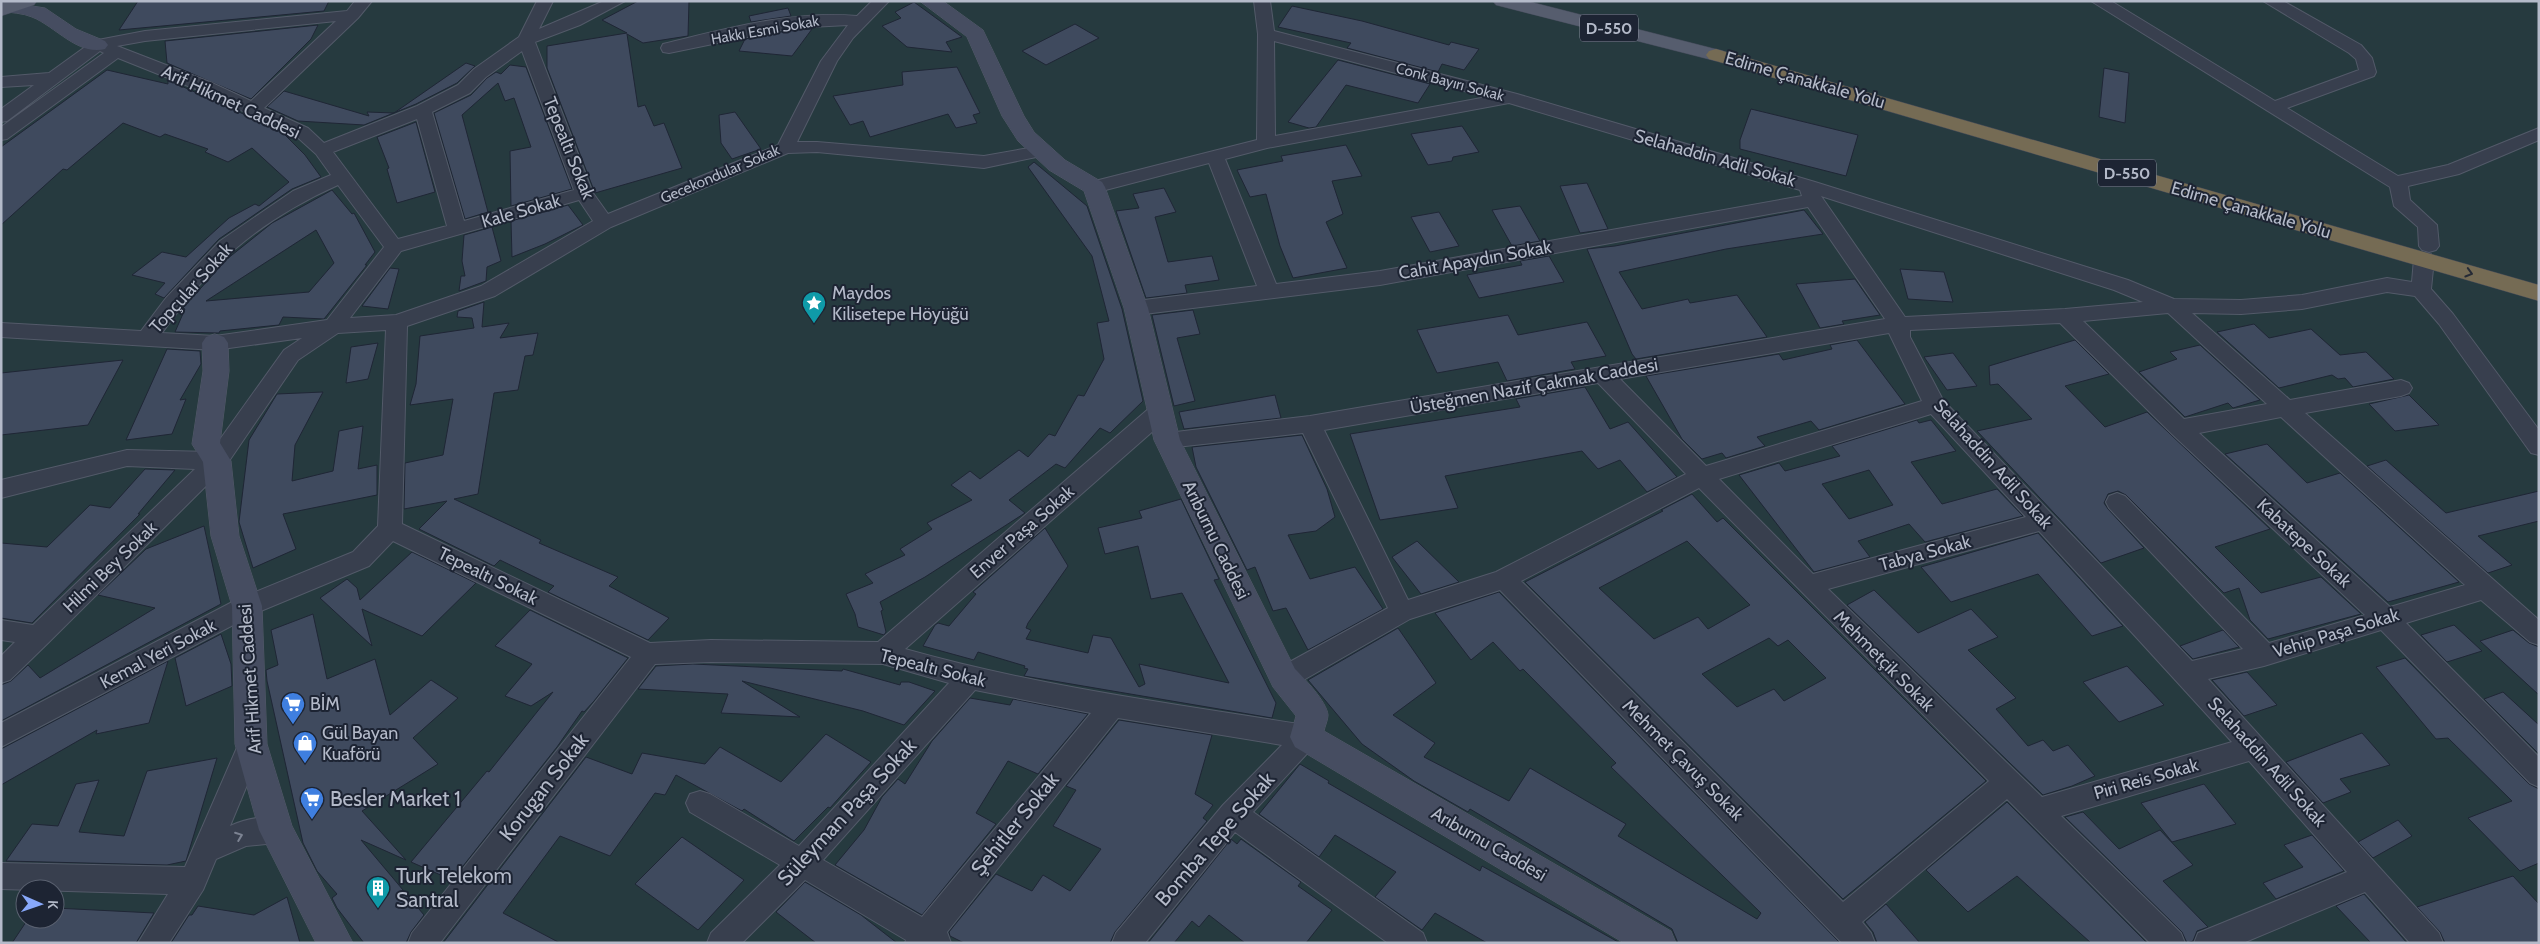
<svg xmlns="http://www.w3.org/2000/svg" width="2540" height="944" viewBox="0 0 2540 944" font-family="Cabin,sans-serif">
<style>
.green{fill:#263a3f;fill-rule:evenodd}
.building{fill:#3f4a5e;stroke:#1f2635;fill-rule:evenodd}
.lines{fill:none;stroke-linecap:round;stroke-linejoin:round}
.street-casing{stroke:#535a69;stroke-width:2}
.secondary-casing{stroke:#535a69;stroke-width:1}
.primary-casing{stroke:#414857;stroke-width:1}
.highway-casing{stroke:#404756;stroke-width:1}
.street{fill:#383f4e;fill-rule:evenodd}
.secondary{fill:#464d61;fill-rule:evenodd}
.primary{fill:#565d6e;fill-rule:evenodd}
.highway{fill:#756b54;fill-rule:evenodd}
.oneway{stroke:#262b36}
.oneway2{stroke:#7c8392}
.labels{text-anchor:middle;stroke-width:4;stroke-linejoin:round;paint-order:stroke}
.far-street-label{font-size:15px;fill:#b4bac9;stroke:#1d2433}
.shield{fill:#1d2433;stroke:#878d9c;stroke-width:1}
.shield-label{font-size:16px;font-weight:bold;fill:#b4bac9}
.street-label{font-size:18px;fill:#b4bac9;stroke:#1d2433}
.poi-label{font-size:18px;fill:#b4bac9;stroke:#1d2433;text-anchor:start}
.near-street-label{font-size:21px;fill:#b4bac9;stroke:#1d2433}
.near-poi-label{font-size:21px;fill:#b4bac9;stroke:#1d2433;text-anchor:start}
</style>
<rect width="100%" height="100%" fill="#242c3e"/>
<path class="green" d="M1,1H2539V943H1ZM25,889H55V919H25Z"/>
<path class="building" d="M138,1H329L324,11L119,30Z
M638,1H689L688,36L643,43L627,34L638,107L645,105L654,126L664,123L682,168L595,193L547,68V46L627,33L602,20Z
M914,2L962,37L946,42L952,52L907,47L882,26L901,18L895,12Z
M1292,6L1362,21L1449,45L1451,42L1479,49L1464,70L1442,64L1438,72L1347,48L1351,43L1278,27Z
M788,8L791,16L751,22L749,16Z
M1075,24L1099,38L1046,65L1022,51Z
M318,25L311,39L251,99L167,63L165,41Z
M812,29L792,56L739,51L745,39L791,30Z
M1338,60L1430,84L1418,103L1346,85L1316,127L1309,128L1288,122Z
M466,63L475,66L457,83L416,104L364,125L298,121L267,107L284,91L369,116L367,112L394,113Z
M510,65L526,67L572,189L511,206L510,151L531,147L514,98L505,101L498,83L462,115L488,212L465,219L434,113L471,95L487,78L496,72L501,74Z
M957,67L980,113L973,115L977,123L956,128L948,114L870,137L863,121L850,125L833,96L903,85L902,72Z
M2104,68L2129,73L2125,123L2099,117Z
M107,70L168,84V80L281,131L305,155L321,177L292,189L219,239L164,298L155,294L165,283L132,275L162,252L186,257L229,218L255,204L259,206L289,182L252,148L228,162L205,152L208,149L165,134L160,137L123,123L67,170L63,169L1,225V147Z
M1751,109L1858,135L1846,176L1740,149V140Z
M735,112L761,149L732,159L721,143L719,115Z
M416,122L435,192L397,203L387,169L389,168L377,137Z
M1462,126L1479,152L1453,157L1452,161L1428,165L1411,134Z
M1346,145L1362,176L1332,181L1343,214L1326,222L1347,268L1293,278L1280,246L1266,194L1250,197L1237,170L1283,161L1281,156Z
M1034,162L1087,206L1122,309L1143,401L1110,433L1100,428L1065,468L1056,464L1009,500L1025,513L925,577L880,602L883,610L881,611L886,632L884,635L858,627L855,614L846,594L873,583L865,574L905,555L900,549L932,529L927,523L972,500L951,485L970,471L980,479L1019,450L1028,457L1049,434L1055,436L1078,395L1084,396L1104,359L1097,323L1109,321L1092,256L1028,167Z
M1587,183L1608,229L1580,233L1560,186Z
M1164,188L1176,212L1155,217L1168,262L1212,256L1219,280L1185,285L1187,293L1146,298L1116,211L1139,208L1133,194Z
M332,190L352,214L354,213L375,252L365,265H367L324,319L283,317L279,325L220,331L219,333L175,332L185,309L183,308L227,259L272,223ZM316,230L334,263L309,292L206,301Z
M568,205L583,225L545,244L512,257L511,221Z
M1520,206L1540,241L1512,246L1492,210Z
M1804,210L1823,234L1726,249L1619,272L1642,309L1688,299L1690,303L1737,295L1767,337L1636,359L1632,354L1587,249L1615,246Z
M1439,212L1459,246L1430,252L1411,217Z
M492,227L501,261L487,267L486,281L459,291L461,276H465L462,261L464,235Z
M1549,256L1564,282L1479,298L1467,275L1522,265L1520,261Z
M390,268L399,269L388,309L362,306Z
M1900,269L1944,272L1953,302L1908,299Z
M1855,279L1880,315L1842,321L1844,324L1820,328L1796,284Z
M484,302L482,327L509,323L500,338L538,333L533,355L525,356L518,390L494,393L478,494L454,499L541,540L539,543L618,577L609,586L669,618L648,640L548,592L554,586L543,581L500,560L494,566L419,529L447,501L404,509L405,463L443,455L453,399L410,405L416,384L420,336L474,328L472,318L457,317L458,311Z
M1193,310L1200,334L1177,338L1195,401L1174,406L1152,315Z
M1508,315L1518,335L1587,322L1606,356L1571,362L1575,369L1507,381L1498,362L1437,373L1417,330Z
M2254,324L2269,338L2311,329L2340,355L2366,352L2394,379L2353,387L2345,378L2338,379L2332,375L2279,388L2217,332Z
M1857,340L1905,404L1819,430L1811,421L1757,437L1765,446L1726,458L1722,453L1702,459L1682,439L1646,376L1779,354L1783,360L1832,349L1830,345Z
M2075,340L2109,374L2065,386L2105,427L2147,412L2270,529L2215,547L2261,593L2321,577L2361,614L2268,639L2250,620L2239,588L2224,593L2126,495L2118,491L2108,494L2104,503L2108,509L2144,548L2101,563L1977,431L2032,419L1998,384L1990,385L1989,366Z
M378,343L368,379L346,383L351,347Z
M2200,345L2260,400L2233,408L2228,403L2185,417L2139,372L2177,359L2170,352Z
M167,349L200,351L201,364L180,400L186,399L172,434L126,440Z
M1953,353L1977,386L1947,390L1924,357Z
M123,360L88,425L1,435V373Z
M1585,387L1610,429L1628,422L1677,477L1647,492L1620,460L1598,469L1582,451L1445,476L1458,508L1380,520L1350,434L1520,407L1516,399Z
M323,392L295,445L292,481L333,471L339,431L363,426L358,469L377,465V495L283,514L296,549L253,568L239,522L249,440L277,394Z
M1275,395L1281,418L1184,429L1179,412Z
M2409,395L2439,425L2395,431L2369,404Z
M1917,420L1919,423L1931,420L1956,451L1911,462L1942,504L1997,489L2023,516L1925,542L1909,524L1858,541L1870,557L1814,572L1739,475L1779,463L1785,471L1840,456L1832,446ZM1869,470L1893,505L1849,519L1822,484Z
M1302,435L1327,489L1335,517L1316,531L1288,535L1310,579L1355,567L1383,609L1308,650L1286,608L1273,611L1255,567L1247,570L1196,467L1192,447Z
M2267,444L2307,483L2340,473L2459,582L2388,602L2225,454Z
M2386,460L2446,513L2539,491V521L2478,536L2512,565L2488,573L2367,466Z
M145,469L175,470L138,514H140L32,623L1,618V543L47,547L90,505L110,508Z
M1692,494L1717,522L1723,518L1986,781L1843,899L1525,582L1663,511L1661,510ZM1687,541L1750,605L1708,629L1698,617L1654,639L1599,588ZM1769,638L1778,646L1788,640L1826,678L1784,701L1774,689L1737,707L1702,674Z
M1181,499L1219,579L1214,580L1276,703L1272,718L1024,676L1028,669L1024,668L1025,666L978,652L974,660L923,646L935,625L938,623L949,626L976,594L973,592L1045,528L1068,566L1028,623L1026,628L1031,630L1026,639L1088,653L1093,635L1111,638L1139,687L1145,684L1139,664L1229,683L1182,593L1151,599L1138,546L1105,554L1098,528L1142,518L1139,511Z
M204,526L221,604L1,721V685L11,681L28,665L40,678L155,608L98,595L146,549Z
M2038,533L2123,626L2092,636L2038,574L1951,602L1921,567Z
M1417,541L1459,582L1421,594L1392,557Z
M412,552L476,583L422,636L362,609L372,646L320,598L347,579L357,588L360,600Z
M1874,590L1918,633L1971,609L1998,637L1968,650L2016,698L1996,709L2028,746L2043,740L2053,751L2068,745L2095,776L2072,786L2043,795L1847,605Z
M1499,592L1839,942L1678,943L1672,929L1470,809L1468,812L1414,781L1362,744L1308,680L1398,628L1436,683L1393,715L1435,743L1424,757L1509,801L1530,768L1626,824L1618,836L1757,919L1761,913L1611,767L1616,763L1523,669L1520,671L1493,642L1471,660L1435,613Z
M530,610L628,658L594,701L584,712L582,711L557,747L452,880L411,862L487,771L489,772L553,692L531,706L505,696L532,664L495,646Z
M313,614L327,679L375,659L390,715L431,680L458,698L413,738L438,764L362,811L406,860L361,840L424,915L411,932L406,943H364L337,908L332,898L337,894L317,871L303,843L267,681L266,670L278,665L271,630Z
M2454,625L2482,651L2447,662L2421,635Z
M2223,630L2239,647L2193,659L2180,646Z
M2513,630L2529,643L2539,647V695L2480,641Z
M221,634L231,664L232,686L186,706L175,658Z
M2405,658L2529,784L2539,789V863L2520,871L2468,818L2512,801L2448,738L2436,739L2376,667Z
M168,661L149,723L96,734L97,730L1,785V749Z
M693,664L842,671L843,669L900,685L901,682H909L935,691L904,725L863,711L742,681L800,717L721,713L728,694L638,689L656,666Z
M2127,666L2164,705L2119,722L2083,682Z
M2247,672L2277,705L2244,716L2212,680Z
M2503,692L2539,725V754L2484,699Z
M970,698L1010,705L1013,699L1088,714L1038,774L1008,761L976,813L996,824L922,915L835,865L864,830L882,797L898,779L905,784L932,741Z
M1119,720L1212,735L1195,794L1213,805L1203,818L1207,821L1115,932L1110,943H964L950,936L949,932L996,874L1032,891L1043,875L1070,891L1101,849L1053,826L1076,790L1066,786Z
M2362,733L2390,765L2340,779L2351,792L2323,803L2286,762Z
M826,734L871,762L830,808L828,807L794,841L744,809L742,811L676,775L665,795L655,793L610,856L560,836L503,913L560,943H443L586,757L632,774L642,753L705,764L720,747L781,782Z
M217,758L186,861L167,865L6,861L32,824L58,826L76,784L99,780L79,832L124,836L147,771Z
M1300,764L1329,781L1328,783L1480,871L1482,866L1620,943H1487L1435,913L1422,930L1375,897L1396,872L1335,835L1319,857L1259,814Z
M2204,784L2236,824L2172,842L2141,803Z
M2007,802L2147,943H2091L2017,876L1968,912L1926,870Z
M2083,812L2119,849L2160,830L2193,865L2163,881L2208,927L2197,931L2193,941L2187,943L2182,932L2065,817Z
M2398,820L2412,836L2373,858L2358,842Z
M2312,835L2344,871L2276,899L2263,883L2303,867L2284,845Z
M682,837L744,880L698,930L635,884Z
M1231,839L1237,844L1241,839L1301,882L1298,886L1332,910L1306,943H1245L1209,915L1199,927L1192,921L1174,943H1148Z
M2513,876L2539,904V943H2445L2440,932L2417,907Z
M805,882L861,915L897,943H816L776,912Z
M2364,894L2407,943H2371L2336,906Z
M287,897L300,943H171L189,915H192L198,906L254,915Z
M1886,904L1920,943H1877L1873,932L1865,922Z
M55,908L154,913L136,943H12L28,919H55Z"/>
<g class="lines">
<g class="street-casing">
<path id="street" d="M355,1H372L358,18L264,108L308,128L324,143L417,106L458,85L474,69L519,37L537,1H553L539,29L604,1H625L580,25L535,42L593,193L608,214L778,145L821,61L848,25L791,28L669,53L663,52L661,48L663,44C725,29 793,10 857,16L872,1H889L853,38L837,61L797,142H817L984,156L1040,146L1046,147L1049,151L1046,155L984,168L817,152L788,153L611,227L495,296L407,326L402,524L650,643L711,640L878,642L1153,405L1161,403L1169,405L1172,411L1169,417L905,649C1036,686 1172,704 1306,725L1315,729L1319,737L1315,745L1253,812L1423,933L1427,943H1388L1235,832L1145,943H1112L1116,933L1223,805L1282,745L1118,718L947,932L951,943H905L906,940L805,880L742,943H707L711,933L780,865L690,812L686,803L690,794L700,791L710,794L799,846L949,683L883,664L711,662L655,664L440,943H408L412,933L631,657L393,541L369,566L256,613L1,747V723L238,599L353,552L378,526L386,330L338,333L298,360L225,467L48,643L10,680L1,683V656L15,642L1,640V620L33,625L195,469L127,466L1,498V480L127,450L211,452L284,350L302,338L215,350L1,337V323L141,331L166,298L220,241L293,191L331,175L316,154L296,136L198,90L118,58L7,139L1,140V127L104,53L100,51L7,121L1,122V109L34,85L1,87V77L49,73L92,42L98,40L145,31L347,11ZM336,21L251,101L210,82L117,46L145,41ZM522,51L574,190L464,221L432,112L470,93L486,77ZM417,119L447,226L398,239L333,152ZM338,185L384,247L327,320L215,336L162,333C181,307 210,269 235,249C265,223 302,201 338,185ZM579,200L593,221L481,286L396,315L350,318L401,251ZM975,690L1091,713L922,917L823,860Z
M1254,1H1270L1274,31L1517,94L1815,182L2128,280L2174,299L2241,300L2302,295L2387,278L2412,282L2414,259L2417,254L2424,253L2431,254L2434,259L2431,289L2453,314L2539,430V455L2531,453L2439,324L2415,296L2387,292L2302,309L2241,314L2192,313L2290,400L2401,380L2409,383L2412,388L2409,393L2401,396L2305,413L2539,620V645L2530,642L2481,600L2406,623L2539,757V787L2530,783L2381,630L2264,666L2208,679L2439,933L2443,943H2410L2365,892L2243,943H2194L2198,933L2347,872L2249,761L2061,816L2181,933L2185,943H2150L2007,799L1862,922L1871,933L1875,943H1842L1500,590L1410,619L1293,686L1284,689L1275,686L1271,678L1275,670L1388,608L1303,433L1167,448L1159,446L1156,440L1159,434L1310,416L1885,319L1808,207L1380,285L1136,315L1129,313L1126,308L1129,303L1136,301L1257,286L1209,163L1094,193L1087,191L1085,187L1087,183L1257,140L1258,34ZM1274,41L1487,97L1275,136ZM1509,103L1800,190L1802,196L1380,271L1276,284L1225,159L1267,148ZM1821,196L2114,290L2143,302L2065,309L1905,317ZM2168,313L2267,404L2184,419L2083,321ZM2060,323L2172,434L2365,615L2269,643L2125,496L2117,493L2109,496L2106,502L2109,508L2243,649L2192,661L1943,400L1910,337V330ZM1889,333L1922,401L1706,466L1620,379ZM1598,383L1686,474L1496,572L1408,600L1324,430ZM1931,414L2026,517L1813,574L1719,479ZM2281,417L2465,585L2390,607L2199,433ZM1699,488L1989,781L1843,902L1521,581ZM2039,531L2232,742L2042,797L1828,589Z
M2091,1H2111L2275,101L2359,70L2356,59L2349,53L2263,1H2283L2361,45L2372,58L2376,72L2374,76L2287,108L2398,176L2448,165L2539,128V140L2459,174L2408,186L2410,200L2437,225L2439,246L2436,250L2429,252L2422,250L2419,246L2418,227L2394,206L2390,187Z
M251,732L260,736L264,744L230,826C247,818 269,814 286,821L290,830L286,839L276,843L246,846L216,859L203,890L169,943H138L168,894L1,889V863L185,867L242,736Z"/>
</g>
<g class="secondary-casing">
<path id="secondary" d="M1,1L45,8L76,29L105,41L108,45L105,49C78,56 55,26 32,17C23,13 11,13 1,11Z
M920,1H943L983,30L1024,116L1034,132L1065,160L1102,182L1105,187L1148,308L1180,440L1295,669C1304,678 1327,702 1328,715C1328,720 1325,726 1324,731L1671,931L1676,943H1624L1295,747L1290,737L1296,716L1273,687L1154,440L1124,308L1084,191L1049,170L1018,141L1002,116L967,37Z
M215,334L224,337L228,343L229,371L220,443L231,461L239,536L262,606L267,744L292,826L353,943H316L259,830L235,744L232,606L211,536L203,462L192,444L203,371L202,343L206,337Z"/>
</g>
<g class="primary-casing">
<path id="primary" d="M7,1H37L34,5L1,16V3Z
M1493,1H1527L1723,51L1726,55L1723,59L1716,61L1496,5Z"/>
</g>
<g class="highway-casing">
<path id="highway" d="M1716,49L2539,285V301L1709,59L1706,55L1709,51Z"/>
</g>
<use href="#street" class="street"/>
<use href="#secondary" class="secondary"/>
<use href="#primary" class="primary"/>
<use href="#highway" class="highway"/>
</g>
<defs><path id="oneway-chevron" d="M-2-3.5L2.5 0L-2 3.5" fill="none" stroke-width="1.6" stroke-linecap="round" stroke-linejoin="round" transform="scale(1.25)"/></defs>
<use class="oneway" href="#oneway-chevron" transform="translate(2469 273) rotate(16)"/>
<use class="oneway2" href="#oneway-chevron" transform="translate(239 836) rotate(-21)"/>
<defs>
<g id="sight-pin" transform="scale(1.25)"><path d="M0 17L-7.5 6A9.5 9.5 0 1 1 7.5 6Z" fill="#0f9aa8" stroke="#1d2433"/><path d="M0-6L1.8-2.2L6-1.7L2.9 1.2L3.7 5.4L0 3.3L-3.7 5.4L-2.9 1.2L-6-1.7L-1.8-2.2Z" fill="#fff"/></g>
<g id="supermarket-pin" transform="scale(1.25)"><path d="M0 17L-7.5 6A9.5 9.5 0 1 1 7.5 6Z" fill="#3f7fe0" stroke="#1d2433"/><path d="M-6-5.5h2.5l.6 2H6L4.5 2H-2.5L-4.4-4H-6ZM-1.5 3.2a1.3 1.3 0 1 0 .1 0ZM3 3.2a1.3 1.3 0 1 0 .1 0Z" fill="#fff"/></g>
<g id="shop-pin" transform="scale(1.25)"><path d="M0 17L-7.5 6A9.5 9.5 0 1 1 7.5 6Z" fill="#3f7fe0" stroke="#1d2433"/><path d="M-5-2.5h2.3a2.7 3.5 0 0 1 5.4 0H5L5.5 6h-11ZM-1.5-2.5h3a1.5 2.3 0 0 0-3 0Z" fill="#fff"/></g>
<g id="building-pin" transform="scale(1.25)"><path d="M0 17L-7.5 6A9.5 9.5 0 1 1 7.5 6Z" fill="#0f9aa8" stroke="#1d2433"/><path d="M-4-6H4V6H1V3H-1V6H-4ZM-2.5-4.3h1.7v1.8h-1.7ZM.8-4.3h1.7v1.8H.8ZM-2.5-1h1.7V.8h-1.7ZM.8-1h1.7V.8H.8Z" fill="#fff"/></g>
</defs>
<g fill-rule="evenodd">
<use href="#sight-pin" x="814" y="303"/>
<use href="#supermarket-pin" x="293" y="704"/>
<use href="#shop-pin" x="305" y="743"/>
<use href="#supermarket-pin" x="312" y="799"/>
<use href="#building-pin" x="378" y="888"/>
</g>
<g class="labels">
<g class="far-street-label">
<text transform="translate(765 30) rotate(-10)" y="5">Hakkı Esmi Sokak</text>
<text transform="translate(1450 82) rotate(15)" y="5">Conk Bayırı Sokak</text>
<text transform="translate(720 174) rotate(-23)" y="5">Gecekondular Sokak</text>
</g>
<g class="shield">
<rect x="1580" y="14.5" width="58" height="27" rx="4"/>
<rect x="2098" y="159.5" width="58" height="27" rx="4"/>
</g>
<g class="shield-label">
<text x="1609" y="34">D-550</text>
<text x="2127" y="179">D-550</text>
</g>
<g class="street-label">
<text transform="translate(1805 80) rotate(16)" y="6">Edirne Çanakkale Yolu</text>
<text transform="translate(231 102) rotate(25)" y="6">Arif Hikmet Caddesi</text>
<text transform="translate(569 148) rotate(68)" y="6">Tepealtı Sokak</text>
<text transform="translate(1715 158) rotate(16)" y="6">Selahaddin Adil Sokak</text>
<text transform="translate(2251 210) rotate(16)" y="6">Edirne Çanakkale Yolu</text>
<text transform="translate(521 211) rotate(-16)" y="6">Kale Sokak</text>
<text transform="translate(1475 260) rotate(-10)" y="6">Cahit Apaydın Sokak</text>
<text transform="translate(191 288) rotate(-48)" y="6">Topçular Sokak</text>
<text transform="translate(1534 386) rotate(-10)" y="6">Üsteğmen Nazif Çakmak Caddesi</text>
<text transform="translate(1993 464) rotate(48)" y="6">Selahaddin Adil Sokak</text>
<text transform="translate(1022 532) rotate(-41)" y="6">Enver Paşa Sokak</text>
<text transform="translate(1216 540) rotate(64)" y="6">Arıburnu Caddesi</text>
<text transform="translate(2304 543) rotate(43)" y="6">Kabatepe Sokak</text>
<text transform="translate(1925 553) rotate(-15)" y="6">Tabya Sokak</text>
<text transform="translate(110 567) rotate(-44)" y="6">Hilmi Bey Sokak</text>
<text transform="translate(488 576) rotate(26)" y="6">Tepealtı Sokak</text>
<text transform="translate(2336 633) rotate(-17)" y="6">Vehip Paşa Sokak</text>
<text transform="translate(158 654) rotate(-28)" y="6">Kemal Yeri Sokak</text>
<text transform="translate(1884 661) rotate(45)" y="6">Mehmetçik Sokak</text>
<text transform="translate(933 668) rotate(14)" y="6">Tepealtı Sokak</text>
<text transform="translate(250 679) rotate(-94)" y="6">Arif Hikmet Caddesi</text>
<text transform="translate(1683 760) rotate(45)" y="6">Mehmet Çavuş Sokak</text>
<text transform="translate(2267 762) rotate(48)" y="6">Selahaddin Adil Sokak</text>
<text transform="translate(2146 779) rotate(-16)" y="6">Piri Reis Sokak</text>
<text transform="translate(1489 844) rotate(30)" y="6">Arıburnu Caddesi</text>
</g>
<g class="poi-label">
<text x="832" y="299">Maydos<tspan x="832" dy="21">Kilisetepe Höyüğü</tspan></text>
<text x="310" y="710">BİM</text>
<text x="322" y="739">Gül Bayan<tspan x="322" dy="21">Kuaförü</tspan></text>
</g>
<g class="near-street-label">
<text transform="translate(544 787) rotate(-52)" y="7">Korugan Sokak</text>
<text transform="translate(847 812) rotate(-47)" y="7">Süleyman Paşa Sokak</text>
<text transform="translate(1015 824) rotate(-51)" y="7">Şehitler Sokak</text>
<text transform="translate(1215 839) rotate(-49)" y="7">Bomba Tepe Sokak</text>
</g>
<g class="near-poi-label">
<text x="330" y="806">Besler Market 1</text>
<text x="396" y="883">Turk Telekom<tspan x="396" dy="24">Santral</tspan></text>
</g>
</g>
<rect width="2540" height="944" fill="none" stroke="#b4bac9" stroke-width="5"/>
<g transform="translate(40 904) rotate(92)"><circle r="24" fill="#1d2433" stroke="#59606f"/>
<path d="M0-4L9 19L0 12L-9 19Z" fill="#88a8fa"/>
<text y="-8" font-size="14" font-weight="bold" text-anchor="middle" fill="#b4bac9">K</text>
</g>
</svg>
